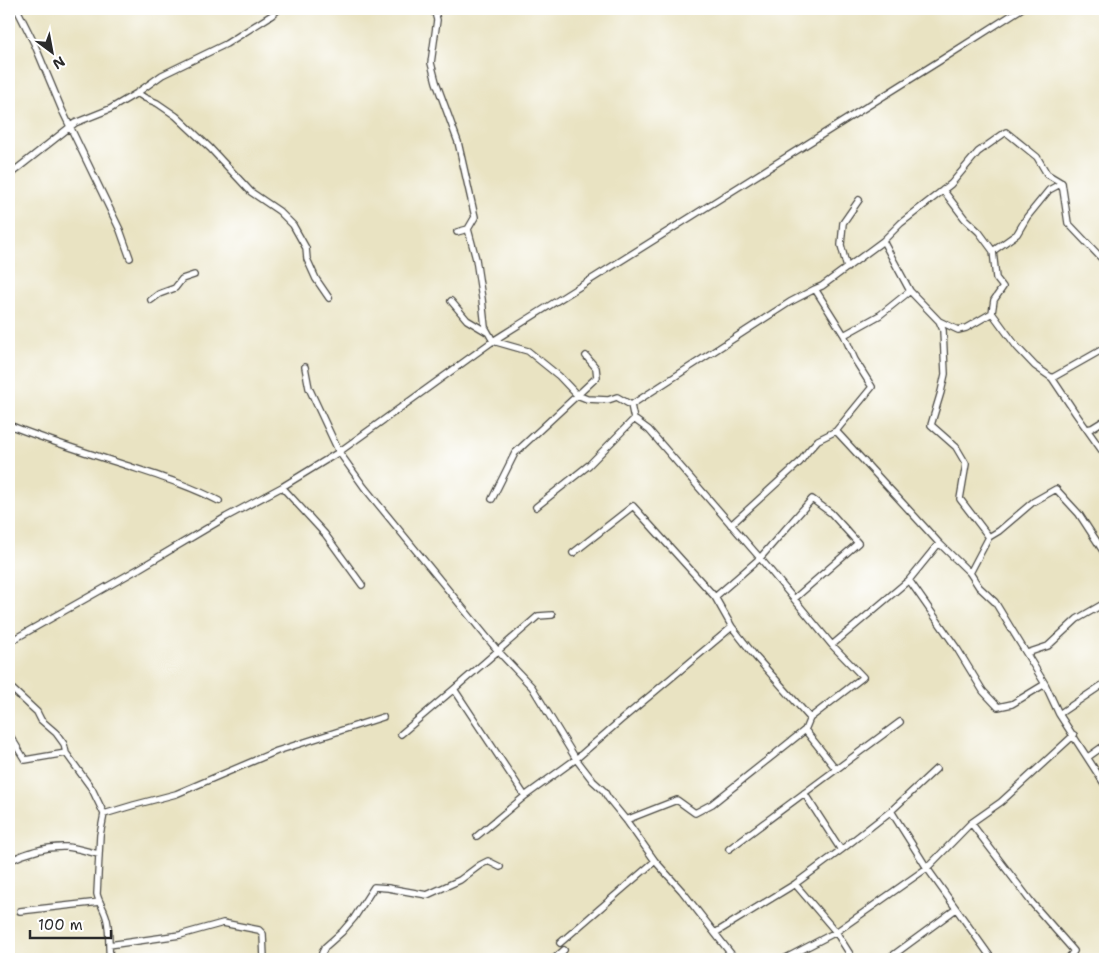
<svg xmlns="http://www.w3.org/2000/svg" width="1114" height="968" viewBox="0 0 1114 968" font-family="'Shantell Sans',sans-serif">
<style>
.lines{fill:none;stroke-linecap:round;stroke-linejoin:round}
.minor-casing{stroke:#484742;stroke-width:8}
.minor{stroke:#fff;stroke-width:5.5}
</style>
<rect width="100%" height="100%" fill="#fff"/>
<filter id="ink" filterUnits="userSpaceOnUse"><feTurbulence type="fractalNoise" baseFrequency=".02" numOctaves="2"/><feDisplacementMap in="SourceGraphic" scale="10" xChannelSelector="R" yChannelSelector="G"/><feConvolveMatrix kernelMatrix="1 2 1 2 8 2 1 2 1" color-interpolation-filters="sRGB"/></filter>
<filter id="wash" filterUnits="userSpaceOnUse"><feTurbulence type="fractalNoise" baseFrequency=".0096" numOctaves="4" result="noise"/><feDisplacementMap in="SourceGraphic" scale="20" xChannelSelector="R" yChannelSelector="G"/><feGaussianBlur stdDeviation="1.12" result="paint"/><feColorMatrix in="noise" values="0 0 0 0 0 0 0 0 0 0 0 0 0 0 0 0 0 1.4 0 .05"/><feComposite in="paint" operator="in"/></filter>
<g filter="url(#wash)">
<rect width="100%" height="100%" fill="#e9e3c2"/>
</g>
<g filter="url(#ink)">
<g class="lines">
<g class="minor-casing">
<path id="minor" d="M17,9L34,43L62,110L120,230L130,258
M434,9L437,20L431,63L436,82L458,142L475,217L468,229L457,232
M137,93L145,98L157,103L176,116L210,148L251,192L279,211L293,225L306,248L307,259L316,279L329,298
M9,175L75,123L110,109L137,93L162,75L226,44L272,15L279,9
M943,190L965,219L979,232L993,251L996,278L1003,287L994,300L992,313L1017,347L1035,366L1052,378L1076,414L1105,455
M468,229L476,259L482,299L485,327L493,341L528,351L559,376L577,395L587,399L608,400L617,397L631,405L634,419L649,430L760,558L832,645L863,677L810,718L805,730L712,804L695,813L677,800L626,820
M883,241L910,291L939,321L958,330L966,328L992,313
M993,251L1017,234L1027,217L1049,190L1062,183
M847,268L841,245L843,223L859,200
M151,300L159,294L175,288L182,279L194,275
M451,301L467,320L487,332
M939,321L943,330L945,374L941,392L931,425L956,447L966,464L960,499L989,537
M844,335L880,315L910,291
M305,367L309,388L339,452L364,487L498,651L532,687L576,759L593,781L604,791L608,798L626,820L655,861L682,891L735,959
M1052,378L1105,348
M631,405L790,302L815,289L822,286L883,241L901,223L951,184L978,152L1006,132L1037,157L1047,174L1062,183L1068,223L1105,262
M9,425C46,440 84,452 122,464C155,475 189,485 219,501
M1087,429L1092,428L1105,420
M836,431L898,498L939,543L970,573L979,587L995,602L1045,684L1059,714L1105,785
M282,487L325,534L362,585
M492,499L515,453L597,377L596,368L586,356
M536,507L589,465L634,419
M731,525L800,462L808,451L818,440L836,431L872,387L855,360L844,335L815,289
M573,553L633,506L715,597
M970,573L989,537L999,531L1033,502L1056,489L1079,514L1105,554
M909,580L958,650L983,691L998,707L1012,704L1045,684
M732,627L754,655L810,718
M9,642L140,568L226,517L282,487L339,452L493,341L941,60L1021,9
M832,645L909,580L939,543
M1027,653L1048,646L1077,619L1105,603
M9,686L37,712L41,720L56,733L64,744L66,753L92,789L104,814L100,835L97,894C99,903 105,910 107,920C110,932 108,946 110,959
M454,689L525,796
M1059,714L1105,683
M805,730L836,769
M9,734L25,760L66,753
M401,734L454,689L538,616L552,615
M1088,757L1105,745
M804,793L841,850
M891,811L927,868L992,959
M104,814L134,805L176,794L277,751L383,717
M971,823L1032,903L1074,951L1068,959
M477,836L525,796L576,759L621,720L732,627L715,597L760,558L812,499L831,513L858,543L794,599
M729,849L900,722
M9,861C27,852 46,846 67,847C78,848 88,852 99,854
M795,884L836,932L853,959
M20,911L100,902
M715,933L795,884L841,850L891,811L936,769
M560,943L655,861
M109,945L180,935L223,923L259,930L263,934L264,959
M321,959L322,953L325,947L342,932L354,918L374,887L388,888L427,895L460,880L480,865L488,861L500,867
M554,959L564,950
M784,959L836,932L927,868L971,823L1001,802L1074,735
M888,959L956,909"/>
</g>
<use href="#minor" class="minor"/>
</g>
</g>
<rect width="1114" height="968" fill="none" stroke="#fff" stroke-width="30"/>
<g transform="translate(52 52) rotate(148)" stroke="#ffffff" stroke-width="4" paint-order="stroke">
<path d="M0-4L9 19L0 12L-9 19Z" fill="#2b2b2b"/>
<text y="-8" font-size="14" font-weight="bold" text-anchor="middle" fill="#2b2b2b">N</text>
</g>
<path d="M30 930v8h81v-8" fill="none" stroke="#2b2b2b" stroke-width="2.5"/>
<text x="38" y="930" font-size="15" fill="#2b2b2b" stroke="#ffffff" stroke-width="4" paint-order="stroke">100 m</text>
</svg>
